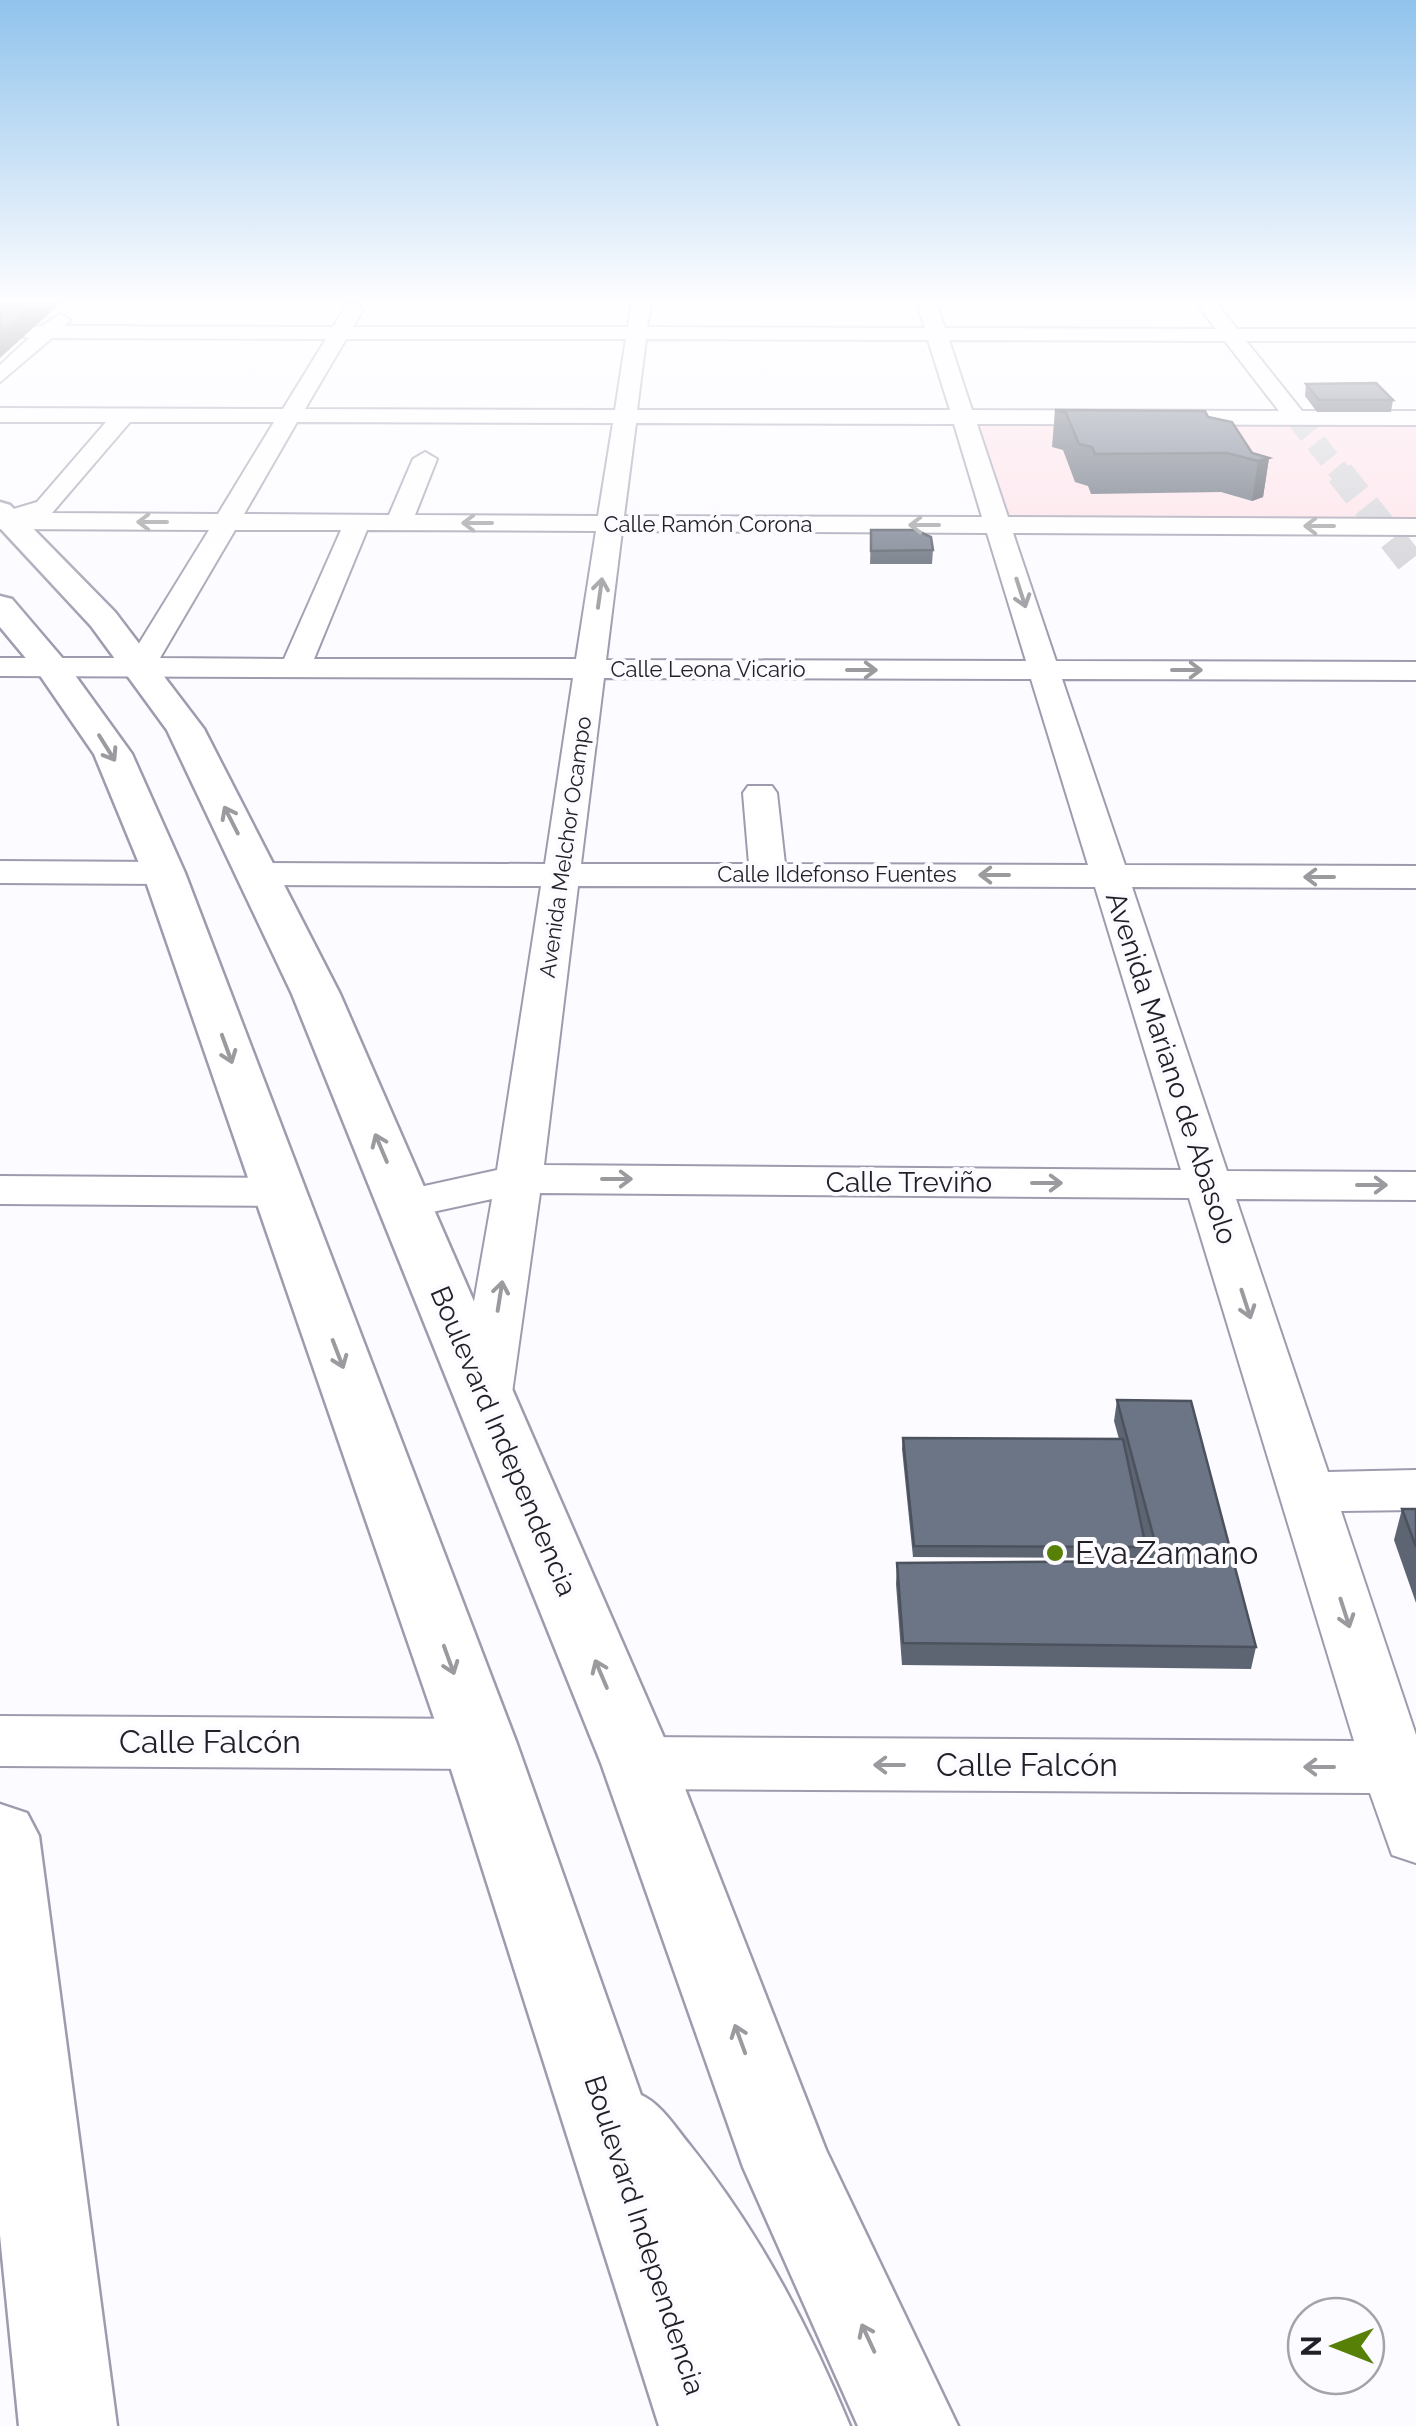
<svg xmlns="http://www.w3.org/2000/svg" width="1416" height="2426" viewBox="0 0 1416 2426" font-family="Raleway,sans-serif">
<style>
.green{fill:#fde0e7}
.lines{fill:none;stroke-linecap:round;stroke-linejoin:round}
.minor-tunnel-far1{stroke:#d0cfd4;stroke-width:21;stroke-dasharray:21 11;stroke-linecap:butt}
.minor-tunnel{stroke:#d0cfd4;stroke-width:28;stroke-dasharray:28 14;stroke-linecap:butt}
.minor-casing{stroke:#9f9bae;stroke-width:4}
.major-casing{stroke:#9f9bae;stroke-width:5}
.minor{fill:#fff;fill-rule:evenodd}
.major{fill:#fff;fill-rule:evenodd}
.wall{fill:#5d6572}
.shaded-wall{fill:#4c525d}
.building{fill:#6c7585;stroke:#4c525d;stroke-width:2.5}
.oneway{stroke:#9b9a9e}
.poi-dot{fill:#568006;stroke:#fcfbff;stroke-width:4}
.labels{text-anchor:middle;stroke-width:8;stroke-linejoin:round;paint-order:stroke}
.far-street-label{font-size:22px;fill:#211f27;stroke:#fcfbff}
.street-label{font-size:28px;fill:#211f27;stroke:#fcfbff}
.near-poi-label{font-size:32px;fill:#211f27;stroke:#fcfbff;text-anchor:start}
.near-street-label{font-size:32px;fill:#211f27;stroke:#fcfbff}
</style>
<rect width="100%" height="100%" fill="#fcfbff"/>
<path class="green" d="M965,417H1416V526L1002,525Z"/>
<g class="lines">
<path class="minor-tunnel-far1" d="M1296,418L1342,475"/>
<path class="minor-tunnel" d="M1340,473L1416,569"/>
<g class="minor-casing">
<path id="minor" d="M632,301L651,302L647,327L925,328L916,301H935L945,328L1216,329L1195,301H1215L1237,329H1416V341H1246L1302,411H1416V425L977,424L1008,517L1416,519V535L1013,533L1056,661L1416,662V680L1062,679L1125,865L1416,866V888L1132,887L1227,1171L1416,1172V1200L1236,1199L1328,1472L1416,1470V1510L1341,1511L1416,1735V1863L1392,1855L1370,1793L638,1789L615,1781L606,1763L615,1745L638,1737L1354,1741L1189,1198L540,1193L512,1393L504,1405L485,1410L466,1405L458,1393L492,1199L405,1218L388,1214L381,1204L388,1194L497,1170L541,886L258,885L245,882L240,874L245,866L258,863L545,864L573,678L0,676V658H130L209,530L0,529V513L37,502L106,422H0V408L283,409L326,339L52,338L0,382V365L29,338L21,336V328L42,326L60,314L70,320L65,326L333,327L346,306L353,304L363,310L353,327H628ZM346,339H626L615,410L305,409ZM646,339L928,340L950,410H637ZM949,340L1225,341L1279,411L972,410ZM130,422H274L218,514L52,513ZM297,422L613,423L598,516L415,515L437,459L425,452L413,459L389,515L244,514ZM636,423L954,424L982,517L624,516ZM235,530H341L284,659L160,658ZM367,530L596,531L576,659H314ZM622,531L987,533L1026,661L606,660ZM604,678L1031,679L1088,865L785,864L777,793L772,786H748L743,793L749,864H581ZM578,886L1095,887L1181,1170L544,1165Z
M0,861L164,862L177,865L182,873L177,881L164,884L0,883Z
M0,1176L278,1178L295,1182L301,1192L295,1202L278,1206L0,1204Z
M0,1716L480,1719L503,1726L512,1744L503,1762L480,1769L0,1766Z"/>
</g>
<g class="major-casing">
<path id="major" d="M0,502L10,505L115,612L204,729L340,994L675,1763L826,2150L958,2426H858L743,2167L601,1763L292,994L167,730L91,626L0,528Z
M0,596L12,599L64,660L132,754L185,873L517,1744L641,2095C660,2103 676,2128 689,2144C758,2230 808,2325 850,2426H659L443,1744L143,873L94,754L39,674L0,627Z
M0,1804L27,1813L39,1836L117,2426H19L0,2235Z"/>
</g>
<use href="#minor" class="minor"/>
<use href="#major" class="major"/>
</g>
<path class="wall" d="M1306,384L1393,400L1391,412H1317L1305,396Z
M1055,410L1269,458L1263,497L1252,501L1221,492L1091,494L1088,486L1075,482L1063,450L1052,447Z
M871,530L933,550L932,564H870Z
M1117,1400L1256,1647L1251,1669L902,1665L896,1584L897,1563L1150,1561L1145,1540L1146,1547L1144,1558L913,1557L902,1449L903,1438L1119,1439L1114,1421Z
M1402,1509H1416V1603L1394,1540Z"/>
<path class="shaded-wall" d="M38,301H63L0,358V334Z
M1269,458L1263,497L1252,501L1258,461Z"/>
<path class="building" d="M0,301H38L0,334Z
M1376,383L1393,400H1319L1306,384Z
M1055,410L1205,411L1208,417L1232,422L1252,453L1269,458L1258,461L1227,453L1095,454L1092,447L1079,444L1066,413Z
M871,530H916L931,537L933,550L871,551Z
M1117,1400L1191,1401L1256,1647L903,1643L897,1563L1160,1561Z
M903,1438L1123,1439L1146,1547L914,1546Z
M1402,1509H1416V1547Z"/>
<defs><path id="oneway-shaft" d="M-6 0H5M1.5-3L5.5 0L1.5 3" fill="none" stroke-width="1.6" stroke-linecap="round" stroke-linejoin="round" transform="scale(2.5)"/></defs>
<g class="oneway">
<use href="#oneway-shaft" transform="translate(152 522) rotate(-180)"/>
<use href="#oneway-shaft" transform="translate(477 523) rotate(-180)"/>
<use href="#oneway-shaft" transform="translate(924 525) rotate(-180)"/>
<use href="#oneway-shaft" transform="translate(1319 526) rotate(-180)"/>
<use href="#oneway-shaft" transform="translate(600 593) rotate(-82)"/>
<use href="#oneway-shaft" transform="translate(1021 593) rotate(72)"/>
<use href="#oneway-shaft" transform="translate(862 670)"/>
<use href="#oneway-shaft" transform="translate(1187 670)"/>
<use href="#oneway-shaft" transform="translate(107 748) rotate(58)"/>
<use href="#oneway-shaft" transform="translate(231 820) rotate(-117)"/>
<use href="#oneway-shaft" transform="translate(994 875) rotate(-180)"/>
<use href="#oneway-shaft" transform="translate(1319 877) rotate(-180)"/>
<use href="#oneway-shaft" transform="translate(227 1049) rotate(70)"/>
<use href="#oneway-shaft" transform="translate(381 1148) rotate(-113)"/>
<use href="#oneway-shaft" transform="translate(617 1179)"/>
<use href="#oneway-shaft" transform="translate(1047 1183)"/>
<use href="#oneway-shaft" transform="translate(1372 1185)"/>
<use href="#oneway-shaft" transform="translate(500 1296) rotate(-81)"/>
<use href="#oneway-shaft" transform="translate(1246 1304) rotate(72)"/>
<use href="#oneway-shaft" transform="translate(338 1354) rotate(69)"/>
<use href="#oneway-shaft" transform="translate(1345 1613) rotate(72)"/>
<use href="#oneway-shaft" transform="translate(449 1660) rotate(70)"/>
<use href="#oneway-shaft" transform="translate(601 1674) rotate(-113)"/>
<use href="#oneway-shaft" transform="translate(889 1765) rotate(-180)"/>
<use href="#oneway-shaft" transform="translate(1319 1767) rotate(-180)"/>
<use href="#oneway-shaft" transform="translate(740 2039) rotate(-110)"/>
<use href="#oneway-shaft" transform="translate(868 2338) rotate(-115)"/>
</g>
<linearGradient id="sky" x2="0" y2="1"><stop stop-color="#90c3ec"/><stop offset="0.47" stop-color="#fefdff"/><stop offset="1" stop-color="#fefdff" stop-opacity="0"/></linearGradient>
<rect width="1416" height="640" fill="url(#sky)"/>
<circle class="poi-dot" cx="1055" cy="1553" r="10"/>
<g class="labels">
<g class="far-street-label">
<text x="708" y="532">Calle Ramón Corona</text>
<text x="708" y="677">Calle Leona Vicario</text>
<text transform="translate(565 847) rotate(-82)" y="8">Avenida Melchor Ocampo</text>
<text x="837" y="882">Calle Ildefonso Fuentes</text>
</g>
<g class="street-label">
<text transform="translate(1172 1068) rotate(72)" y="10">Avenida Mariano de Abasolo</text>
<text x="909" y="1192">Calle Treviño</text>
<text transform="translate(504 1441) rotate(67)" y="10">Boulevard Independencia</text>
<text transform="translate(645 2235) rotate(72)" y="10">Boulevard Independencia</text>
</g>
<g class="near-poi-label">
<text x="1075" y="1564">Eva Zamano</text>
</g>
<g class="near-street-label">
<text x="210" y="1753">Calle Falcón</text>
<text x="1027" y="1776">Calle Falcón</text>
</g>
</g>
<g transform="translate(1336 2346) rotate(270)"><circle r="48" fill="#fcfbff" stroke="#a4a3a9" stroke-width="2.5"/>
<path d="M0-8L18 38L0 25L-18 38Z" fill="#568006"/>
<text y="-15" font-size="28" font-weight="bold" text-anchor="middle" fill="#211f27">N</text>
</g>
</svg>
